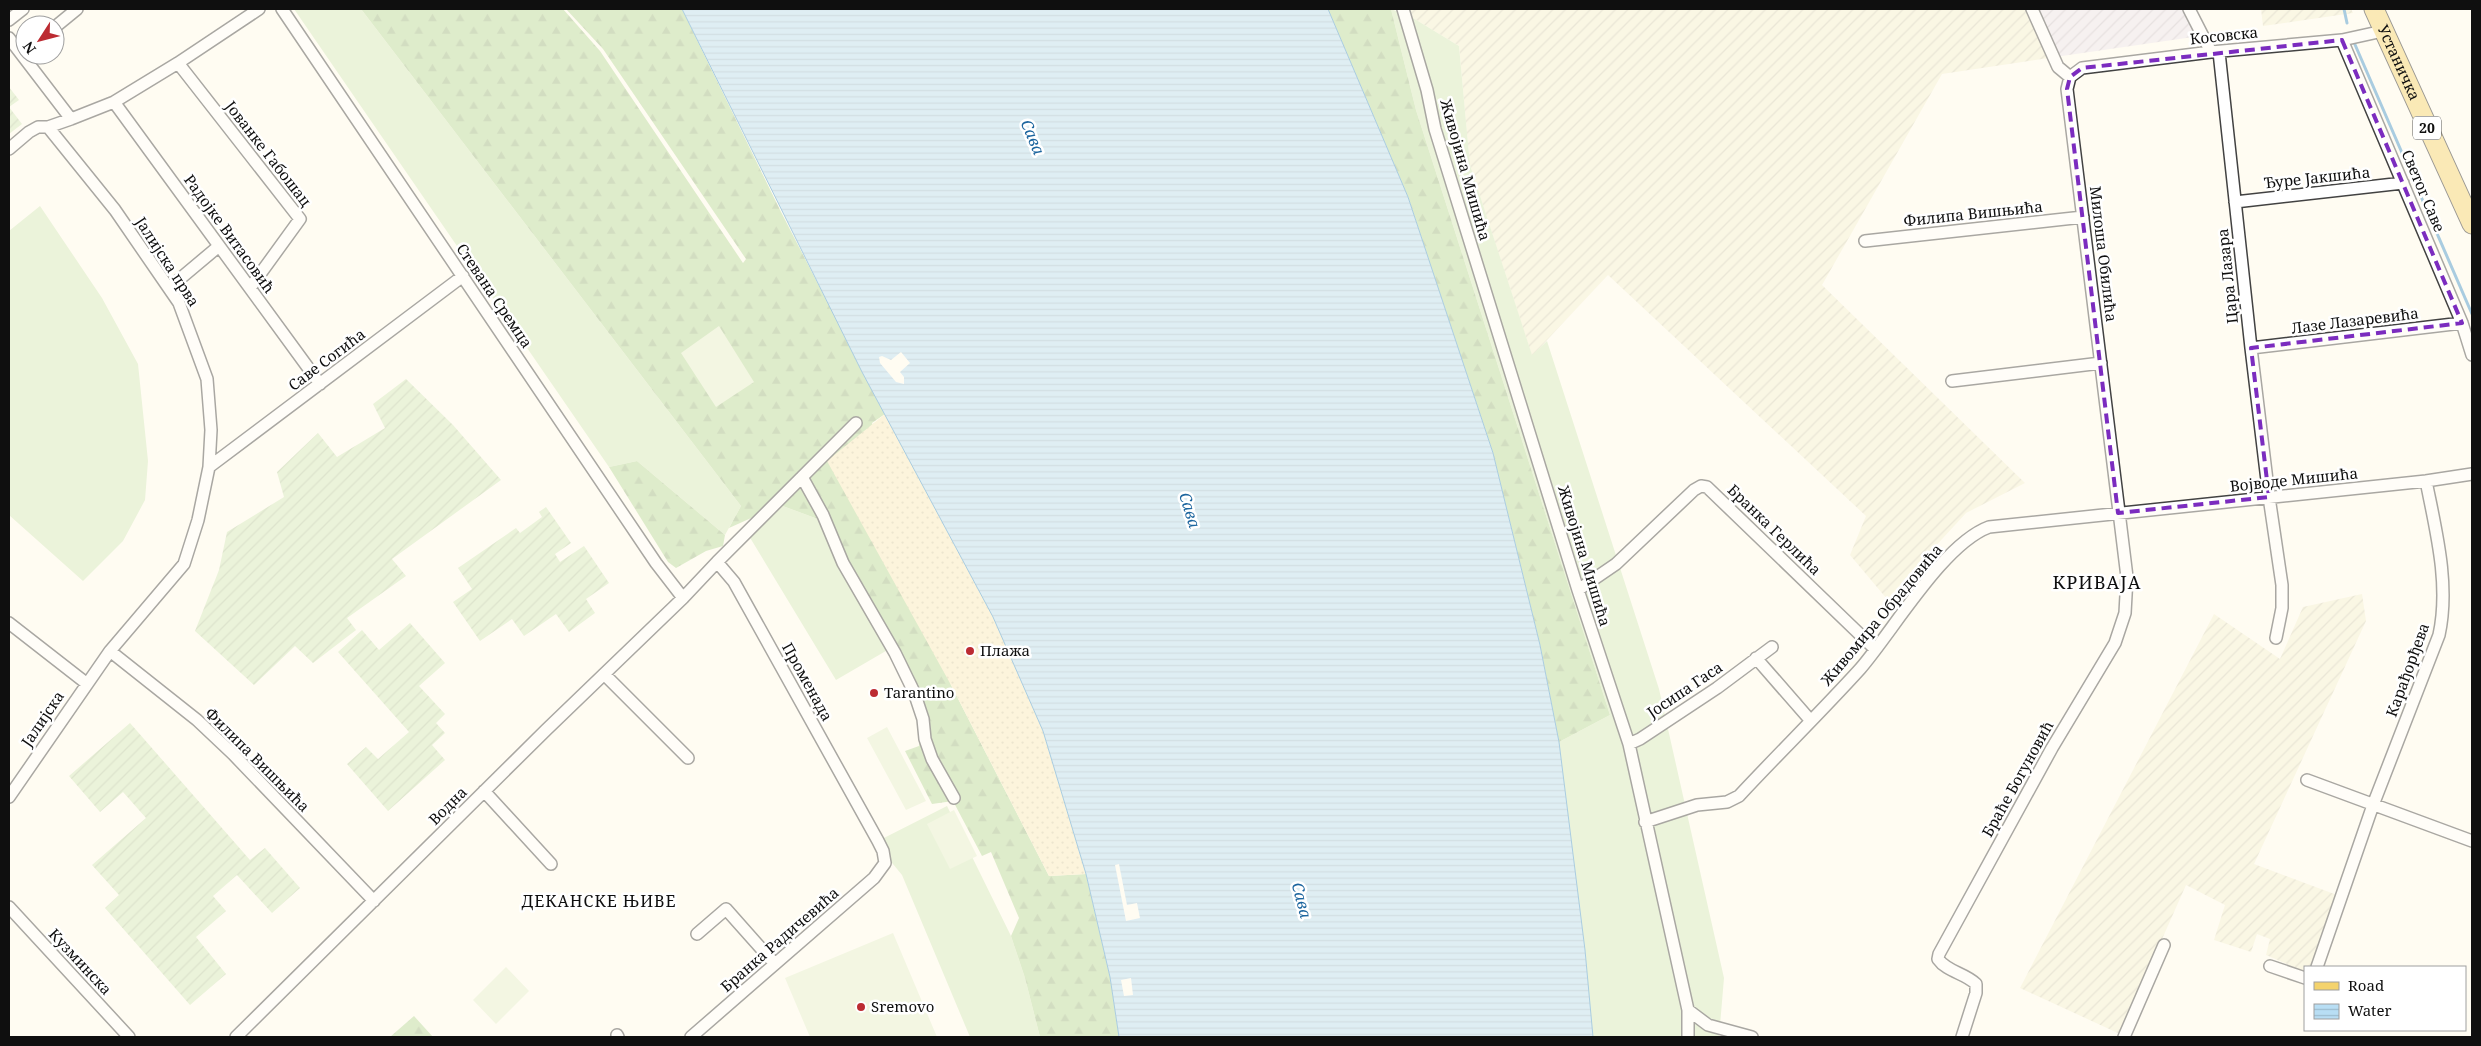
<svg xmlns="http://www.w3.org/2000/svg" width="2481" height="1046" viewBox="0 0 2481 1046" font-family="'Noto Serif',serif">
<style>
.industrial{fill:url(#industrial-furrows)}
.farmland{fill:url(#farmland-furrows)}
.grass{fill:#d3e9bc}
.forest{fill:url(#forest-firs)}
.sand{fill:url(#sand-dots)}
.garden{fill:url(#garden-furrows)}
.pitch{fill:#e4f0ce}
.water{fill:url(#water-rules);stroke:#4293c9}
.pier{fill:#fffcf2}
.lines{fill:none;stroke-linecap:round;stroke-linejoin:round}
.stream{stroke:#4293c9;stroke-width:3}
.minor-casing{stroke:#424242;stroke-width:14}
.primary-casing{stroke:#202020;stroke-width:21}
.minor{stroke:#fff;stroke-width:11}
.primary{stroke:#f4d36d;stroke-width:19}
.marked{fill:none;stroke:#7b2cbf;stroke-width:4;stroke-dasharray:10 6;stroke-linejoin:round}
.poi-dot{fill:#bc2b32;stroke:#fff;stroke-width:2}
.labels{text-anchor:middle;stroke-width:5;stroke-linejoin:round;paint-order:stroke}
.shield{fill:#fff;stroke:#575757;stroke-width:1}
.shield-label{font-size:14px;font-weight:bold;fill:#0f0f0f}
.street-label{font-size:15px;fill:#0f0f0f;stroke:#fff}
.poi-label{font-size:15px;fill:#0f0f0f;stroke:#fff;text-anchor:start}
.water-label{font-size:16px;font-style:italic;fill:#1c659e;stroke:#fff}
.neighbourhood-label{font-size:16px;letter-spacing:1px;fill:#0f0f0f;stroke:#fff}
.quarter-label{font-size:18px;letter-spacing:1px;fill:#0f0f0f;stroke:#fff}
</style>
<defs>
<pattern id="industrial-furrows" width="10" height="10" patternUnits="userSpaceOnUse" patternTransform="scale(1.25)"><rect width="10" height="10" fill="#ece4ed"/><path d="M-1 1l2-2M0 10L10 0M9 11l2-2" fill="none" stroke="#c9c2ca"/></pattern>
<pattern id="farmland-furrows" width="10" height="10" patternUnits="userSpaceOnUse" patternTransform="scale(1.25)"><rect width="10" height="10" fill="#f4f1d3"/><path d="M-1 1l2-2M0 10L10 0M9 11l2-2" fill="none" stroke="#d0cdb4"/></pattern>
<pattern id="forest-firs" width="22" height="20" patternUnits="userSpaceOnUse" patternTransform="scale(1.25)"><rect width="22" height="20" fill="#b7d99c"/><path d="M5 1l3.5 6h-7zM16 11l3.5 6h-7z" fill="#9cb985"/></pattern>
<pattern id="sand-dots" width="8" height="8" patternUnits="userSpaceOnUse" patternTransform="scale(1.25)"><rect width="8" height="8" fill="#f9ecc0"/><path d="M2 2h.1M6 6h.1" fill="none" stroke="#d4c9a4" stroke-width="1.8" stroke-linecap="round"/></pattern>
<pattern id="garden-furrows" width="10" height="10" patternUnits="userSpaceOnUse" patternTransform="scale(1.25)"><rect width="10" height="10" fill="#d3e9bc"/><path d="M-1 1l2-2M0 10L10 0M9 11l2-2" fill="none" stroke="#b4c7a0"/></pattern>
<pattern id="water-rules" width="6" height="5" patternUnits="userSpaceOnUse" patternTransform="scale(1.25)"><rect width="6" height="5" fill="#b8def4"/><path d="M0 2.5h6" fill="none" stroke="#9dbdd0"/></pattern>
</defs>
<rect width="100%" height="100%" fill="#fffcf2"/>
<path class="industrial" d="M2032,9H2186L2200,36L2055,57Z"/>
<path class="farmland" d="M1410,9H2032L2055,57L1942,74L1822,285L2025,483L1966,513L1887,599L1850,555L1866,516L1608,275L1532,356L1470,165L1459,46L1413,18Z
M2261,9H2351L2353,13L2263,26Z
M2362,594L2366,621L2254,864L2337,895L2313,967H2305V972L2266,955L2270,939L2257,934L2251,952L2214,940L2225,905L2186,885L2120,1034L2020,988L2214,614L2280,659L2303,607Z"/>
<path class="grass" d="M294,9H361L741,506L725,535L637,461L609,467Z
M1391,9L1413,18L1459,46L1470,165L1532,355L1547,341L1659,689L1724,978L1719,1037H1593L1585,950L1559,742L1610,715L1416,110Z
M40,206L102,298L138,364L148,461L145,500L123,541L83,581L9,515V231Z
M780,505L834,525L833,540L891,648L836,680L749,536Z
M947,806L1011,936L1025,978L1040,1037H970L902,875L879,847L878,841Z"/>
<path class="forest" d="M361,9H563L600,51L743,263L746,259L603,49L566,9H682L781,212L885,414L872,423L951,685L1049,876L1086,874L1110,977L1119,1037H1040L1025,978L1011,936L1019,918L991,852L982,856L953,801L932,804L905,751L919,746L922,711L833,540L834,525L780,505L729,528L741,506Z
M1328,9H1391L1416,110L1610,715L1559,742L1540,645L1493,453L1408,197Z
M637,461L725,535L723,546L706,551L676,568L668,562L609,467Z
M414,1016L433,1037H390Z"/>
<path class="sand" d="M885,414L993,617L1043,731L1086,874L1049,876L951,685L827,461Z"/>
<path class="garden" d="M9,87L19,100L9,107L22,124L9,134Z
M406,379L453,425L501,480L392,559L406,576L347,618L356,630L313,663L295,646L254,685L195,631L219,570L227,532L284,497L277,472L318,433L337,457L385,428L373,404Z
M546,507L571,543L555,554L560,562L584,546L609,583L586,599L595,613L569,632L556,614L524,636L512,619L480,641L453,602L472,589L458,568L516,528L520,533L542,517L539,512Z
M410,623L445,663L419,686L445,714L436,723L445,733L432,745L445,760L388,811L347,764L366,747L378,759L409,732L338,652L362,630L379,650Z
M130,723L250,860L265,848L300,888L272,913L237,875L213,896L226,911L196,937L226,974L190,1005L105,908L119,895L92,865L146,818L123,792L100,812L69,776Z"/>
<path class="pitch" d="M719,326L754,382L716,407L681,353Z
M887,727L926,801L906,810L867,738Z
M954,810L977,856L950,869L927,824Z
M893,933L937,1037H810L785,978Z
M506,967L529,991L496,1024L473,1000Z"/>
<path class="water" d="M682,9H1328L1408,197L1493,453L1540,645L1559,742L1585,950L1593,1037H1119L1110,977L1086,874L1043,731L993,617L862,372Z"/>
<path class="pier" d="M901,352L910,363L900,372L904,377V384L896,382L880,363L879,357L882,356L891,360Z
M1119,864L1127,905L1137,903L1140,918L1126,921L1115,865Z
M1131,978L1133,995L1124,996L1121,980Z"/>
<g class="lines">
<path class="stream" d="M2344,9L2347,23
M2353,40L2472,314"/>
<g class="minor-casing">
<path id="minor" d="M282,9L656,563L683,598
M1403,9L1427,90L1435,129L1578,590L1629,744L1688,1010V1037
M2032,9L2058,67L2070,77
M2189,9L2211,52
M9,20L23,9
M55,27L77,9
M9,38L71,119
M2342,40L2462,323L2472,355
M2219,52L2251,348L2269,497L2282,585V608L2276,638
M178,63L300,219L250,288
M2070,77L2082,68L2211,52L2342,40L2383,31
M114,102L320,384
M9,149L29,132L38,127H48L71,119L114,102L178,63L259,9
M2235,202L2403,183
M1865,241L2083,217
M169,288L219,246
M2251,348L2462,323
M1952,381L2101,363
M209,467L463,276
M802,477L823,515L843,563L895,653L914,692L923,719L925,739L932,759L954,798
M717,562L856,423
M1578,590L1616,564L1694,490L1701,486L1707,487L1875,649
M9,623L86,683
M110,651L197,720L233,754L374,901
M1756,658L1811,721
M604,674L688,758
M1629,744L1640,739L1717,688L1772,647
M2307,780L2472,841
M484,791L551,864
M9,797L110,651L184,564L198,520L209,467L211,430L207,379L179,303L115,210L48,127
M1645,822L1697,805L1727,802L1739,796C1779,753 1821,712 1860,669C1893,631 1943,544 1989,527L2426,481L2472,474
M9,907L129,1037
M697,934L726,909L775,964
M2270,966L2305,978
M2317,967L2373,805L2439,635C2450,585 2436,531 2426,481
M1688,1010L1708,1025L1752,1037
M617,1035L618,1037
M236,1037L546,730L683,598L717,562L734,582L878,841L883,851L885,863L874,878L691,1037
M1962,1037L1976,993V984C1965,973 1947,972 1938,959L1939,954L2052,748L2115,643L2125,613L2127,577L2067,89L2070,77
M2124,1037L2164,945"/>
</g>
<g class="primary-casing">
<g id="primary">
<path id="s1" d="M2374,9L2472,224"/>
</g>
</g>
<use href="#minor" class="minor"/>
<use href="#primary" class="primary"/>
</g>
<path d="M0 0H2481V1046H0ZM2342,40L2462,323L2251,348L2269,497L2118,513L2067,89L2070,77L2082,68Z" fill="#fffcf2" fill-opacity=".55" fill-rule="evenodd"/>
<path class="marked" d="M2342,40L2462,323L2251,348L2269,497L2118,513L2067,89L2070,77L2082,68Z"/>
<g class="poi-dot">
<circle cx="970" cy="651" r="5"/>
<circle cx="874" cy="693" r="5"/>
<circle cx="861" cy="1007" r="5"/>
</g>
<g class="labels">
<rect class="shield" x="2413" y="116.5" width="28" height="23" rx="4"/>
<g class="shield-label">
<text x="2427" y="133">20</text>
</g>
<g class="street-label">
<text transform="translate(2224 36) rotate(-6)" y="5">Косовска</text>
<text dy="5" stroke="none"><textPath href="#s1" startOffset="59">Устаничка</textPath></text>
<text transform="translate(268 154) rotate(52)" y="5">Јованке Габошац</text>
<text transform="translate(1465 170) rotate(74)" y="5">Живојина Мишића</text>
<text transform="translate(2317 178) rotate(-6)" y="5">Ђуре Јакшића</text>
<text transform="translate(2423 191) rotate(67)" y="5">Светог Саве</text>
<text transform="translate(1973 214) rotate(-6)" y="5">Филипа Вишњића</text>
<text transform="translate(229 234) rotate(54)" y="5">Радојке Витасовић</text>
<text transform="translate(2103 254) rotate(83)" y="5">Милоша Обилића</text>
<text transform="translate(167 262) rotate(57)" y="5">Јалијска прва</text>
<text transform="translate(2228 276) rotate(-96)" y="5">Цара Лазара</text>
<text transform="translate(494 296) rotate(56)" y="5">Стевана Сремца</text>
<text transform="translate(2355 321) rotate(-7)" y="5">Лазе Лазаревића</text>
<text transform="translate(327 360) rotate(-37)" y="5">Саве Согића</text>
<text transform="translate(2294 480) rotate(-6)" y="5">Војводе Мишића</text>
<text transform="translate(1774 530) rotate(44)" y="5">Бранка Герлића</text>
<text transform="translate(1584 556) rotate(73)" y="5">Живојина Мишића</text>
<text transform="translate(1882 615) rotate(-50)" y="5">Живомира Обрадовића</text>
<text transform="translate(2408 670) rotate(-70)" y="5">Карађорђева</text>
<text transform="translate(807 682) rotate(61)" y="5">Променада</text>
<text transform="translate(1685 690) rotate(-34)" y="5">Јосипа Гаса</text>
<text transform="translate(43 719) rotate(-56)" y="5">Јалијска</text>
<text transform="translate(257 760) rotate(45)" y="5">Филипа Вишњића</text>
<text transform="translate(2018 779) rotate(-61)" y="5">Браће Богуновић</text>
<text transform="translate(448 806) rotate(-45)" y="5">Водна</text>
<text transform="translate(780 940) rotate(-41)" y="5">Бранка Радичевића</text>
<text transform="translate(80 962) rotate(47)" y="5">Кузминска</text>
</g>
<g class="poi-label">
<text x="980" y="656">Плажа</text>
<text x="884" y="698">Tarantino</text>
<text x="871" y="1012">Sremovo</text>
</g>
<g class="water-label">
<text transform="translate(1033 137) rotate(67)" y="6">Сава</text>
<text transform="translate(1190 510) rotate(72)" y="6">Сава</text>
<text transform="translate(1302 900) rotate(75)" y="6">Сава</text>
</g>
<g class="neighbourhood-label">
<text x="599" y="907">ДЕКАНСКЕ ЊИВЕ</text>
</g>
<g class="quarter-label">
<text x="2097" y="589">КРИВАЈА</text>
</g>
</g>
<rect width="2481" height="1046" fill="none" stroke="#0f0f0f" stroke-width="20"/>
<rect x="2304" y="966" width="162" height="65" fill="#ffffff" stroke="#9f9f9f"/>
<rect x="2314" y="982" width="25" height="8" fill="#f4d36d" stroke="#9f9f9f"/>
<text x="2348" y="991" font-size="15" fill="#0f0f0f">Road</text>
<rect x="2314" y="1004" width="25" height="15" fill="url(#water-rules)" stroke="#9f9f9f"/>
<text x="2348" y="1016" font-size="15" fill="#0f0f0f">Water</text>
<g transform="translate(40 40) rotate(234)"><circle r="24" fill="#ffffff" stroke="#9f9f9f"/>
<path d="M0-4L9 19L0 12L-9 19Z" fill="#bc2b32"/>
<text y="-8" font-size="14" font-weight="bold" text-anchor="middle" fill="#0f0f0f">N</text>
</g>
</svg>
